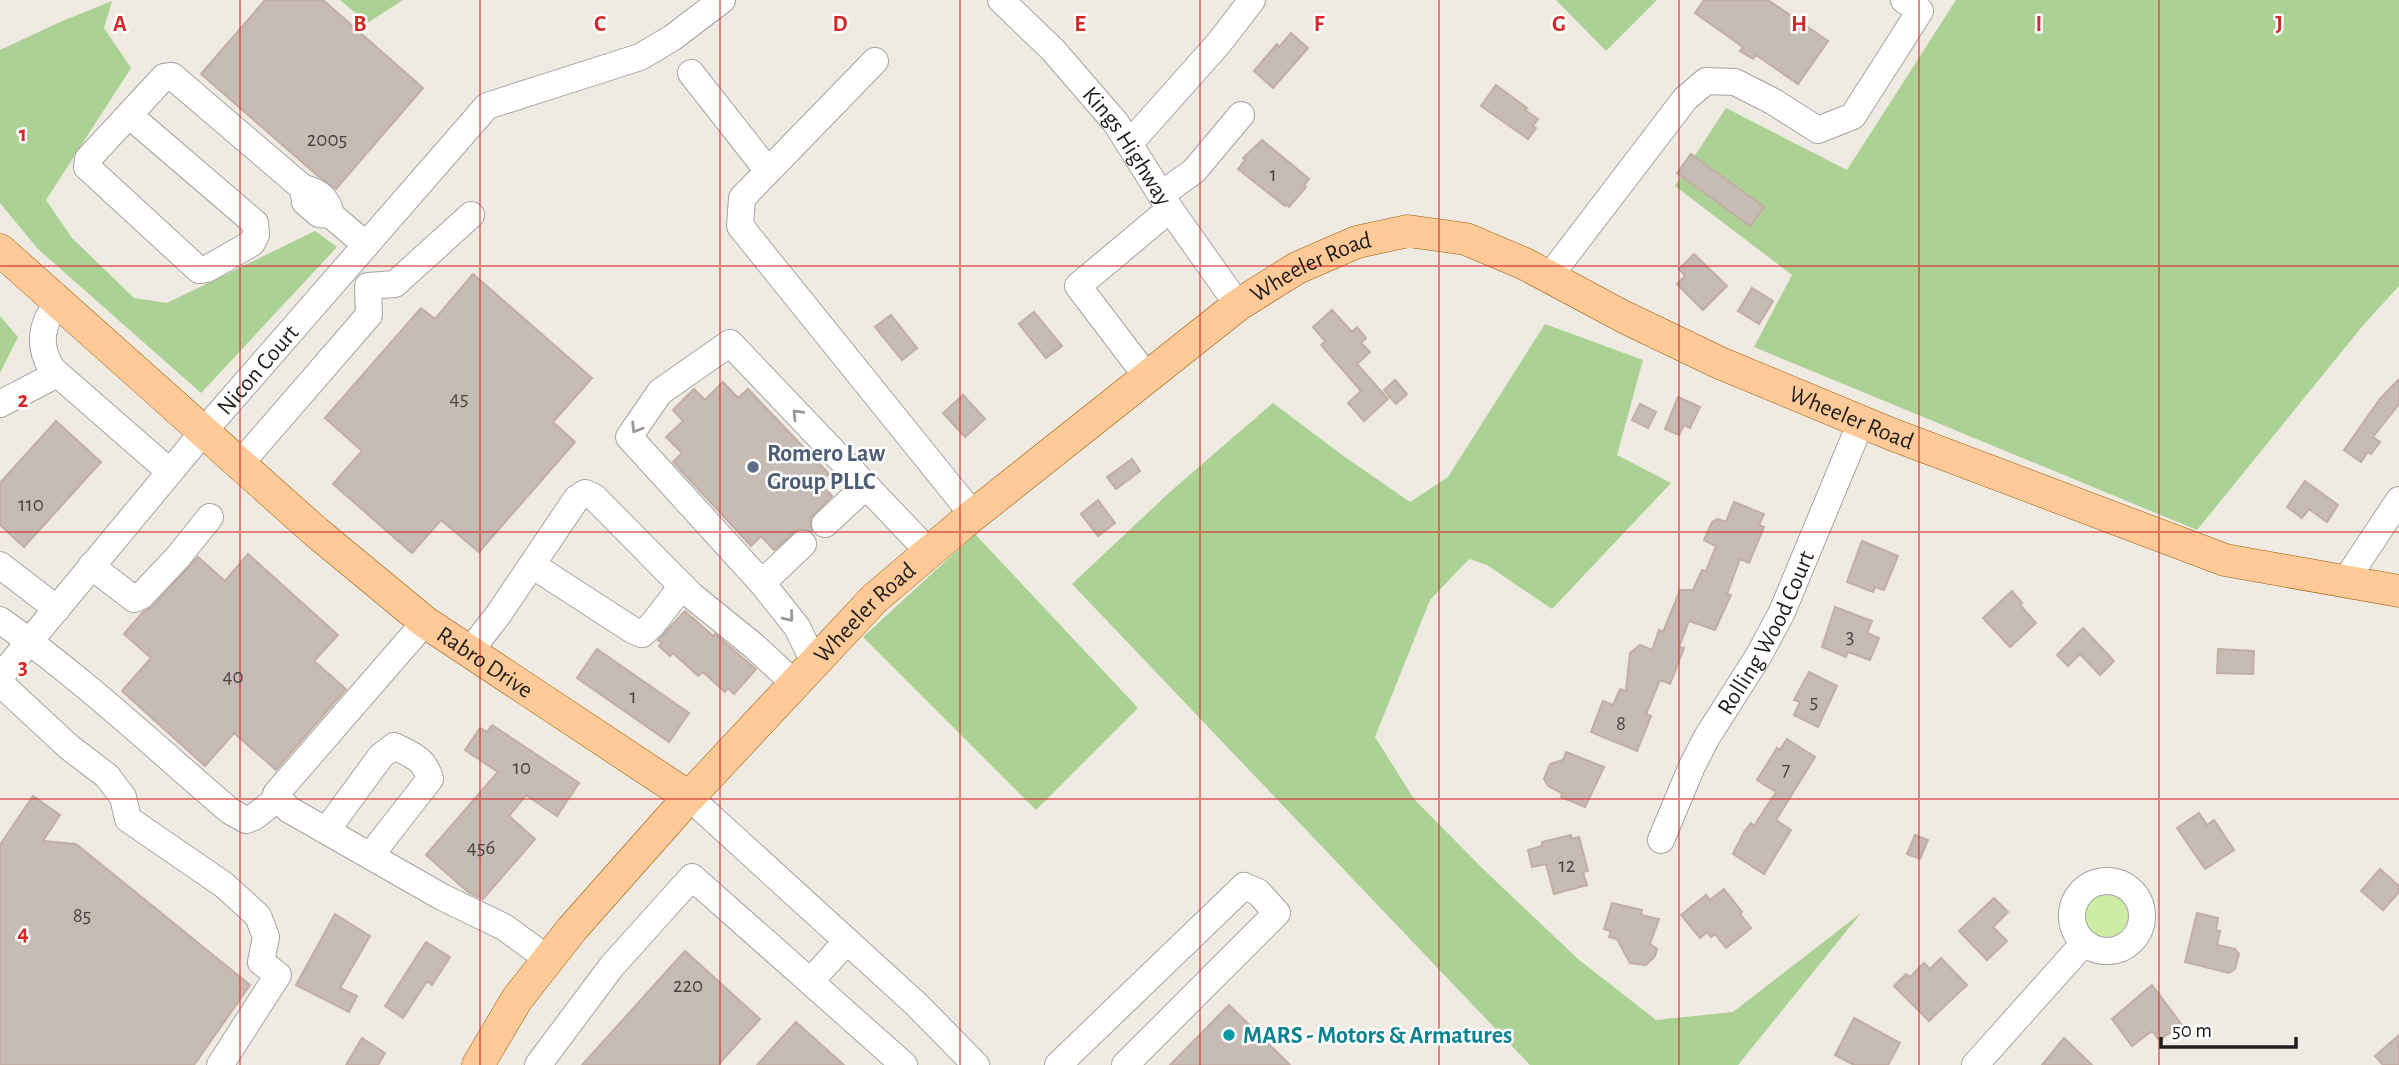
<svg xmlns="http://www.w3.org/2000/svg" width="2399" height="1065" viewBox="0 0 2399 1065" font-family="'Alegreya Sans',sans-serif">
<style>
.grass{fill:#ceeda4}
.forest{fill:#abd194}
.building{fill:#c7bbb5;stroke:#c2aea3;stroke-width:2}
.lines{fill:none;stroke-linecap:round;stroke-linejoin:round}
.minor-casing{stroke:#a4a4a4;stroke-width:28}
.major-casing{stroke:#965900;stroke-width:33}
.minor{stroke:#fff;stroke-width:26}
.major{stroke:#ffca97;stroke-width:32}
.oneway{stroke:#999}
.grid{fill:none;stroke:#d62828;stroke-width:2;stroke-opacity:0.55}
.service-dot{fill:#5c6f8a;stroke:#fff;stroke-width:2.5}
.culture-dot{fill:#0f9aa8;stroke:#fff;stroke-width:2.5}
.labels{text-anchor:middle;stroke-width:5;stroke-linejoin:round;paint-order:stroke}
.number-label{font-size:21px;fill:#484443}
.street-label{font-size:24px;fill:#1d1d1d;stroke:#fff}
.service-label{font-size:24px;font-weight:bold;fill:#4e5e75;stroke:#fff;text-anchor:start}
.culture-label{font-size:24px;font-weight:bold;fill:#0d838f;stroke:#fff;text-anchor:start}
.grid-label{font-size:23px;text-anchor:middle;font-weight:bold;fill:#d62828;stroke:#fff;stroke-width:5;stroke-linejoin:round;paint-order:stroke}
</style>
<rect width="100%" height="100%" fill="#efeae2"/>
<path class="grass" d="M2077 916a29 29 0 1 1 58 0a29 29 0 1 1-58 0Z"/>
<path class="forest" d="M340,0H403L367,23Z
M1556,0H1657L1606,51Z
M1956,0H2399V286L2365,323L2197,530L1754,347L1792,275L1675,186L1726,108L1847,170Z
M112,1L104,28L131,68L46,200L72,238L134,298L167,303L315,231L337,247L201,393L38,249L0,203V50L60,22Z
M0,316L18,337L0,373Z
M1545,324L1643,360L1617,455L1671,483L1552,609L1487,565L1469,559L1430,600L1375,737L1414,799L1481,867L1578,959L1656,1020L1733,1012L1861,913L1738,1065H1530L1072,584L1171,491L1273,403L1342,455L1410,502L1448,477Z
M975,534L1138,708L1036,810L863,637Z"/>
<path class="building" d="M265,0H323L423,88L336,189L318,176L201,74Z
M1704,0H1768L1828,41L1798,84L1756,55L1753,59L1740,51L1743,47L1695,13Z
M1291,33L1308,48L1273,88L1254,71L1277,44L1279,47Z
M1496,85L1527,108L1525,110L1538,119L1533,126L1536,128L1528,139L1481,106Z
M1262,140L1309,179L1304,185L1306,187L1289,207L1286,204L1285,206L1238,169L1245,160L1243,158Z
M1691,154L1764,207L1750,226L1677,173Z
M1694,254L1727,286L1703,310L1677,284L1685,276L1679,269Z
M473,274L592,378L553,422L575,442L479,552L441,520L412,553L333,484L362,451L325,418L421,308L435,319Z
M1752,288L1773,301L1759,324L1738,311Z
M1332,310L1352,332L1357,327L1366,338L1361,343L1370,352L1357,364L1388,399L1364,421L1348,403L1361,391L1321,345L1325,341L1313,327Z
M1034,312L1062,346L1046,358L1019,324Z
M891,315L917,348L902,360L875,327Z
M2399,379V404L2373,437L2380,442L2371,454L2368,452L2361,462L2344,450L2380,399Z
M1395,380L1407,394L1396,404L1384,390Z
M723,382L738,398L748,389L829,474L819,483L832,496L810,519L812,531L799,529L774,550L761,536L751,546L673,462L682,453L666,437L683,421L673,410L694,389L705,400Z
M963,395L985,419L965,437L943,413Z
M1678,397L1700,407L1690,428L1684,425L1679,435L1665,429Z
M1640,404L1656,412L1648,428L1632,420Z
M56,421L101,462L24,547L0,525V483Z
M1132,459L1140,471L1116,489L1107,477Z
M2305,481L2338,505L2327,522L2309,509L2302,518L2287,507Z
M1098,500L1115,523L1098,536L1081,514Z
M1734,502L1764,514L1759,525L1764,527L1749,563L1740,559L1727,594L1731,595L1715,630L1689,621L1679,647L1684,648L1670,684L1660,680L1646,714L1651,716L1637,751L1591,732L1603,701L1613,705L1620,689L1626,691L1630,653L1640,645L1652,650L1659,630L1663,632L1680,590H1693L1702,570L1706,571L1716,546L1704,540L1712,522L1718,519L1726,522Z
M1862,541L1898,556L1884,590L1875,587L1873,592L1847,582Z
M248,554L338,635L314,661L346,689L276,770L234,733L205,766L122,691L151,658L124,634L143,612L152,607L198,557L225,581Z
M2012,591L2022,603L2020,605L2036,623L2010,647L1983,618Z
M1835,607L1872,621L1867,633L1879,638L1870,660L1848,652L1846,657L1822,647Z
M685,611L713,636L715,634L756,669L734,694L728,688L725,692L703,672L698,676L673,653L670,656L659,646L662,643L658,640Z
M2083,628L2114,661L2100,675L2080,654L2068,666L2057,655Z
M597,649L689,713L669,742L577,678Z
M2218,649L2254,651L2253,674L2217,673Z
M1809,672L1837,686L1818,727L1794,715L1800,702L1794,700Z
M492,725L579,783L557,816L526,795L509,816L535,839L483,899L469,893L426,855L498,772L465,750L480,728L487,732Z
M1787,739L1815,757L1776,820L1791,830L1764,874L1733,854L1744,832L1751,823L1754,826L1776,792L1757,780L1777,748L1780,750Z
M1566,752L1604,767L1585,807L1561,797L1562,793L1548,786L1544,779L1550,764L1563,760Z
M33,796L60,815L43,841L76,844L250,985L194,1065H0V845Z
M2199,813L2207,825L2214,820L2234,850L2205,869L2177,828Z
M1571,835L1572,839L1579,837L1588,871L1583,872L1587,885L1554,894L1546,864L1532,867L1528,850L1542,846V842Z
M1915,835L1928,840L1920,859L1907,854Z
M2380,869L2399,886V892L2383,910L2361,891Z
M1724,889L1742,912L1740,914L1751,928L1726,948L1715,934L1711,937L1707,932L1700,938L1681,915L1706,895L1710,900Z
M1994,898L2008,912L1993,927L2007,941L1987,960L1959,931Z
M1612,903L1642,910L1641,915L1659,919L1650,944L1657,949L1655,956L1646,965L1630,963L1617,939L1609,937L1611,931L1604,929Z
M2197,913L2218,918L2216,930L2220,931L2217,945L2235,949L2239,954L2235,969L2229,973L2185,962Z
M335,914L370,936L340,988L357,996L349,1012L296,985Z
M426,942L450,957L432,985L427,981L403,1018L385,1006Z
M685,951L760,1019L718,1065H582Z
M1941,958L1967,985L1929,1021L1894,986L1906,974L1910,977L1924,963L1930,969Z
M2152,985L2182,1025L2159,1040L2152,1031L2132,1046L2112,1019Z
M1229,1005L1290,1065H1170Z
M1854,1018L1900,1043L1888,1065H1854L1835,1055Z
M796,1022L844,1065H757Z
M2399,1035V1065H2383L2375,1056Z
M362,1038L385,1053L378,1065H346Z
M2064,1038L2092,1065H2042Z"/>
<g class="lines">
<g class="minor-casing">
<g id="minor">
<path id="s1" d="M1001,0L1053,50L1116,123L1170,209L1238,305"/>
<path d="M875,61L742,198L740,226L973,515"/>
<path d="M691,73L768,171"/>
<path d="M129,115L255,223L256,235L252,243L207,269L199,270L87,167L88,159L164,77L172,76L303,188"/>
<path d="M1130,143L1219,43L1252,0"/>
<path d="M1162,194L1194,171L1241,115"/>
<path d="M331,215C328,199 318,191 303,188L305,202L319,214L331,215L366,245"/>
<path d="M1549,277L1685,99L1706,81L1735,82L1774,102L1818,130L1853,116L1920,11L1904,0"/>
<path d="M58,302C41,324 37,345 52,369L170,472"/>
<path d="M1148,378L1078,286L1170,209"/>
<path d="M0,404L57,374"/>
<path d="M240,464L369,315L368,286L395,284L471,215"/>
<path d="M825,524L866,486"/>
<path d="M0,565L57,609"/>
<path d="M532,565L634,631L642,634L652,625L682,586"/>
<path d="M91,566L134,599L141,596L177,558L210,517"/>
<path d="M762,583L803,544"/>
<path d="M2344,583L2399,500"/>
<path d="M0,620C82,678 154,746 230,811L246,820L254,817L277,799"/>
<path d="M425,622L276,794L288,809L442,897L504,927L548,959"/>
<path d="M469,652L498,615L577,498L585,493L594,497L691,595L754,646L794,683"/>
<path d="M814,662L797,627L762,583L629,437L660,392L730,343L929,552"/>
<path id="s2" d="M0,677L204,431L487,106L640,57L672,38L722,0"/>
<path d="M0,683L69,747L107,776L123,797L128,819L224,885L258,916L266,937L261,962L278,975L220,1065"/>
<path d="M689,797L916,1004L976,1065"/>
<path d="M326,831L381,756L394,746C412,755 425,759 430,779L370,856"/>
<path id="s3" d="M1661,840L1692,766L1707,737L1759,655L1782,612L1861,422"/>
<circle cx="2107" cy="916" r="35"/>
<path d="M847,941L817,974L814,985L904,1065"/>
<path d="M538,1065L612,966L692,877L814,985"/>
<path d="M1058,1065L1244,886L1258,892L1277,913L1125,1065"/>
<path d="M1975,1065L2084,943"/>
</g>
</g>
<g class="major-casing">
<g id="major">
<path id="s4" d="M0,250L316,532L425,622L689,797"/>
<path id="s5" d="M478,1065L517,999L572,929L689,797L874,599L962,524L1238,305L1297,268L1357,242L1408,231L1466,239L1525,264L1624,317L1720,363L1891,434L2225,560L2399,591"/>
</g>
</g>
<use href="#minor" class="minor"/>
<use href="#major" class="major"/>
</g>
<defs><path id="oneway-chevron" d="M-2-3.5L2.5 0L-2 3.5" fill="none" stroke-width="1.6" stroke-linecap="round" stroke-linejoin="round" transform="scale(1.75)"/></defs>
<g class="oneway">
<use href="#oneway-chevron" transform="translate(797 414) rotate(-134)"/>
<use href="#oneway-chevron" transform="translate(636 428) rotate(122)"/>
<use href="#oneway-chevron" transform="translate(789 617) rotate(51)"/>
</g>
<path class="grid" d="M240,0V1065M480,0V1065M720,0V1065M960,0V1065M1200,0V1065M1439,0V1065M1679,0V1065M1919,0V1065M2159,0V1065M0,266H2399M0,532H2399M0,799H2399"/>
<circle class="service-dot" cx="753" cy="467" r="7"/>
<circle class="culture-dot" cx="1229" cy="1035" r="7"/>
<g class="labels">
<g class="number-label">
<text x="327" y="146">2005</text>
<text x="1273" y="181">1</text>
<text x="459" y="405">45</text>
<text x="31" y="511">110</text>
<text x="1850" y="643">3</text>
<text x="233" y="683">40</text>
<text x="633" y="703">1</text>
<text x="1814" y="708">5</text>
<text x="1621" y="730">8</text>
<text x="522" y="774">10</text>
<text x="1786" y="776">7</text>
<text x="481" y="854">456</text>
<text x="1567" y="872">12</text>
<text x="82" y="922">85</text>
<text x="688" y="992">220</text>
</g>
<g class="street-label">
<text dy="8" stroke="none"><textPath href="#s1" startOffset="194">Kings Highway</textPath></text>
<text dy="8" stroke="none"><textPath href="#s5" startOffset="1164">Wheeler Road</textPath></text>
<text dy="8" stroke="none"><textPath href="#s2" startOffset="401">Nicon Court</textPath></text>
<text dy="8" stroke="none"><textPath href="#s5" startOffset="1752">Wheeler Road</textPath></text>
<text dy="8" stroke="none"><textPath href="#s5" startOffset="597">Wheeler Road</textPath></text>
<text dy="8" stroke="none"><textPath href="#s3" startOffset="233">Rolling Wood Court</textPath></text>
<text dy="8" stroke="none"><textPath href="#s4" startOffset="637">Rabro Drive</textPath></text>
</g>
<g class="service-label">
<text x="767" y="461">Romero Law<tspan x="767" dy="28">Group PLLC</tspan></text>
</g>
<g class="culture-label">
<text x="1243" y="1043">MARS - Motors &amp; Armatures</text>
</g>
</g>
<g class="grid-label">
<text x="120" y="31">A</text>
<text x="360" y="31">B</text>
<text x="600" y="31">C</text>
<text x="840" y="31">D</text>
<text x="1080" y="31">E</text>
<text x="1319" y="31">F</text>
<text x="1559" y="31">G</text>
<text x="1799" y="31">H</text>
<text x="2039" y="31">I</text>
<text x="2279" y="31">J</text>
<text x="23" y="141">1</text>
<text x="23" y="407">2</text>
<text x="23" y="674">3</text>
<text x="23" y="940">4</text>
</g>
<path d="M2161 1037v10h135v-10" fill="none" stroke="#1d1d1d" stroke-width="3.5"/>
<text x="2172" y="1037" font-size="21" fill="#1d1d1d" stroke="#ffffff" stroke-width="5" paint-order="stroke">50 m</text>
</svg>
